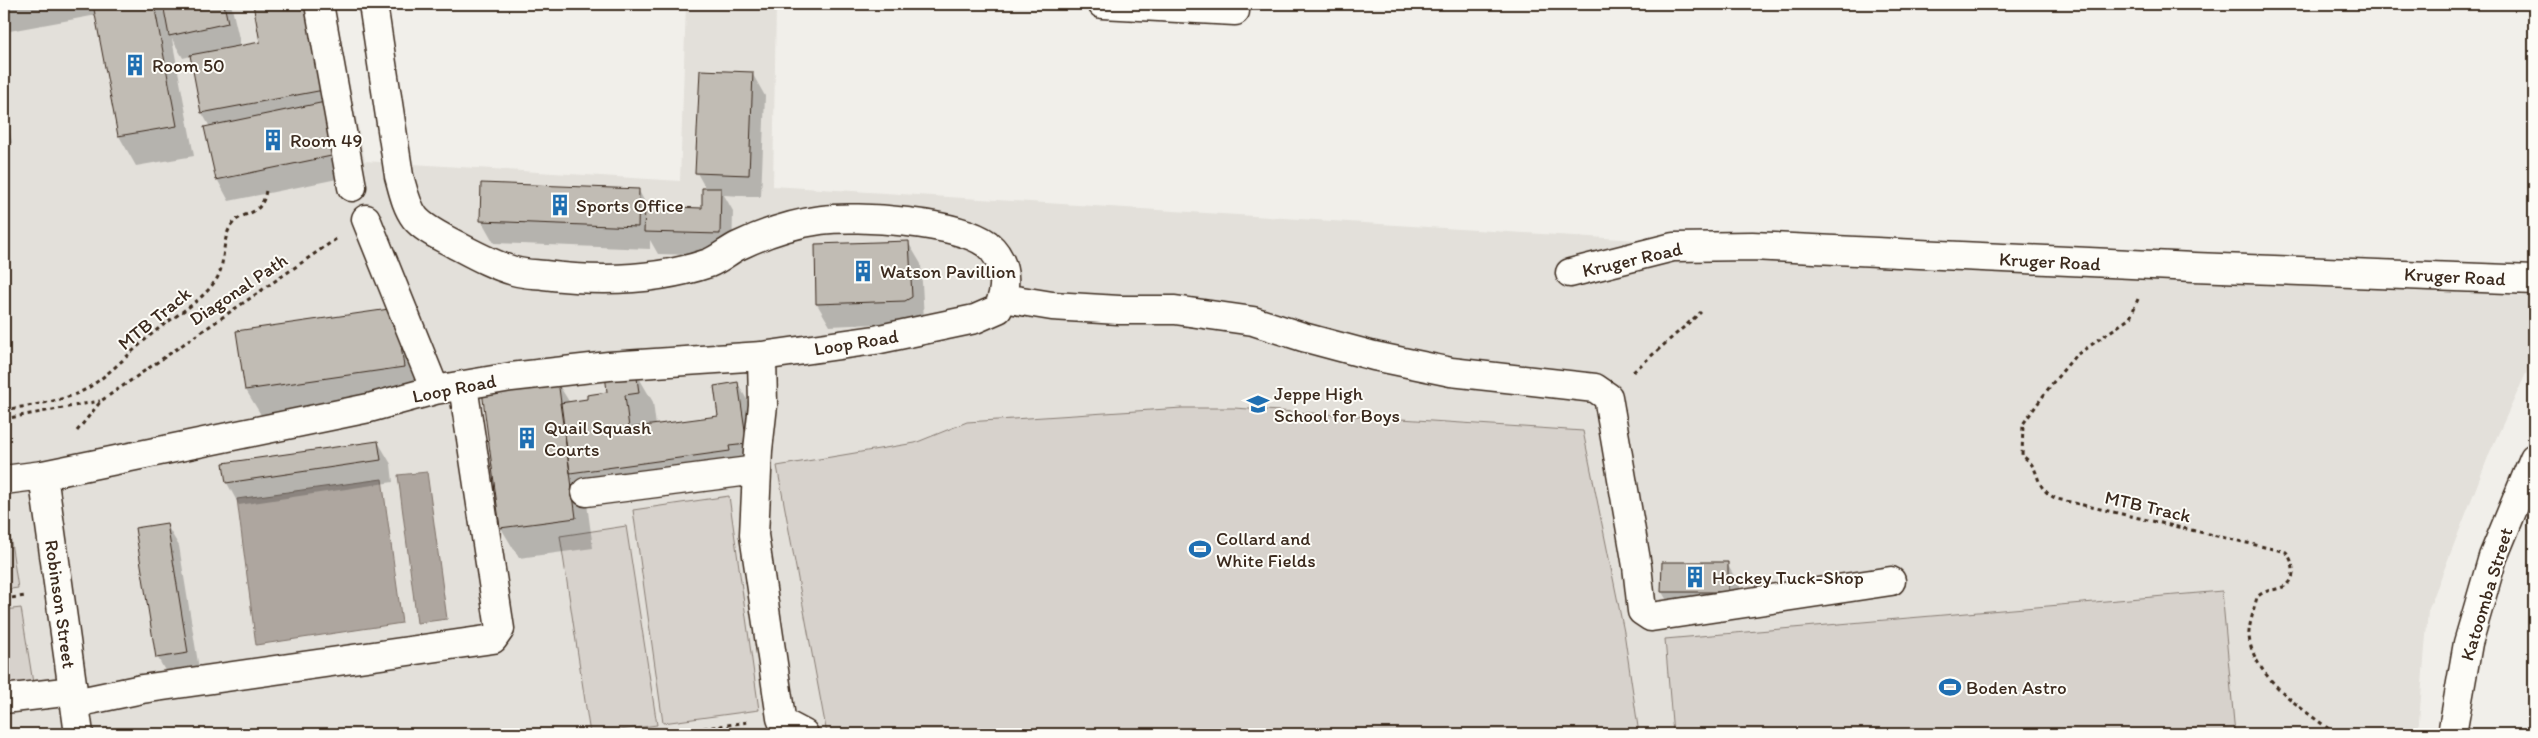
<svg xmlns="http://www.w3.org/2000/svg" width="2538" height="738" viewBox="0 0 2538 738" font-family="Itim,sans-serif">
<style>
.built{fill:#e3e0da}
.green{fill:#d7d2cc;stroke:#897e75}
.water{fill:#aea69f;stroke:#80746b}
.shadow{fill:#0003}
.building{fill:#c1bcb4;stroke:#3b2a1e}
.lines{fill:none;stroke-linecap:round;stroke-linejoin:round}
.minor-casing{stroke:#3b2a1e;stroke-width:31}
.path{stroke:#3b2a1e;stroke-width:3;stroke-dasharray:4 4;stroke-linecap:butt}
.minor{stroke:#fdfcf7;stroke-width:28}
.labels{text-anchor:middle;stroke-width:4;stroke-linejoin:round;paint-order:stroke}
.poi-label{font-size:19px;fill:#3b2a1e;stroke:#fdfcf7;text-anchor:start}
.street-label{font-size:19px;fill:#3b2a1e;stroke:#fdfcf7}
</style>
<rect width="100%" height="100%" fill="#f1efea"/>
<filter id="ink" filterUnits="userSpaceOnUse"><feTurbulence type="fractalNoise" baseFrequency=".02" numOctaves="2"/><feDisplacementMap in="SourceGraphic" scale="10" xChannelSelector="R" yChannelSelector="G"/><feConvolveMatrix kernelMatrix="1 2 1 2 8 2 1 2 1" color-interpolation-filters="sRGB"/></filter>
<g filter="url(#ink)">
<path class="built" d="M4,4H334L365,161L680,181L686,4L776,5L773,186L2534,296V356L2490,452L2428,611L2418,734H4Z"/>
<path class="green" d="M1182,408H1234L1583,431L1624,632L1639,734H827L777,466L915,443L967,422Z
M729,496L759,710L663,723L633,510Z
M7,516L18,588L4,590V517Z
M626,526L657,725L590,734L560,536Z
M2222,591L2235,734H1673L1665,639Z
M21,608L33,683L4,686V610Z"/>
<path class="water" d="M427,472L447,619L417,623L398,475Z
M382,479L402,623L256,645L237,499Z"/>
<path class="shadow" d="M4,4H159L166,16L164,4H231L241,47L262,43L254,4H327L352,176L229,201L217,179L210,127L202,113L191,56L183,58L172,39L194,156L136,166L119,136L97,15L4,32Z
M752,73L765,96L761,197L724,195L733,211L732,256L658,254L650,240V249L494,243L481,220L639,191L648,208L703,210L706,189L697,173Z
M4,101L12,143L4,144Z
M908,242L921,264L924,320L918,322L830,326L817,304L816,246Z
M238,332L413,340L421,397L264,420L246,390Z
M635,371L653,402L656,426L720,417L738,384L755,414L764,474L587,504L593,548L519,558L501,528L557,382L570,403L589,400L609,393Z
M378,442L391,464L393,482L239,505L227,483Z
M166,524L179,546L200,675L170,680L158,658L136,529Z
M1663,563L1727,564L1740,586V613L1675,614L1662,592Z"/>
<path class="building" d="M93,4H154L177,126L118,136Z
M163,4H224L228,23L169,36Z
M253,4H313L329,89L201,113L190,55L260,42Z
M700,70L753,72L749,175L695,173Z
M330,101L341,154L216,180L204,127Z
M481,183L639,189L638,227L480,221Z
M702,188H721L720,234L644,232L645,206L702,208Z
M909,241L912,297L905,301L816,304L815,244Z
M396,308L404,367L245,390L236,331Z
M636,370L639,393L625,395L629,428L718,416L714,386L738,382L747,444L729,446L730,451L570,473L560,403L587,399V395L607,392L605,374Z
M558,380L576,518L500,528L482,391Z
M378,441L381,460L226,483L223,463Z
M167,523L188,653L156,658L135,528Z
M1662,562H1728V592H1661Z"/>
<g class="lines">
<g class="minor-casing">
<path id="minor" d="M319,4L352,187
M1102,4L1235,11
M366,219L435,390
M1570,273L1673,247L1752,246L2194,267L2534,280
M1003,298L1052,306L1119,310H1175L1253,321L1303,337L1374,356L1451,372L1595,388L1608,397L1637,566L1642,611L1651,617L1891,581
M762,356L763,405L758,450L754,535L781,718L783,723L804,734
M43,475L79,734
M4,480L43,475L369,408L435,390L511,377L609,366L762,356L875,340L975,319L998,309C1008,287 1007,261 987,244C957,222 858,215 821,220C791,224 765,233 738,246C728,251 719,259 709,263C656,281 599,282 544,275C535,274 524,274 514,271C493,265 475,255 456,245C442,237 425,230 415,218C406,206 403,190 399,176L373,4
M586,492L757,470
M4,699L73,691
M75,703L142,689L493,639L500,629L463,386
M2452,734L2468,643L2493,557L2534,458"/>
</g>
<path class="path" d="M2138,299L2130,318L2075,356L2051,385L2023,424L2022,456C2044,469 2030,486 2057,499L2286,552C2294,562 2298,581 2283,587C2273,591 2266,589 2257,597C2255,606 2248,628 2249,635C2251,676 2306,712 2336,734
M1633,372L1701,312
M4,410C31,405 64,402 88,388C114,371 134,348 158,329C179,313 201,302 216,280C227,263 220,239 233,223C244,210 262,218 266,190
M4,419L100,401
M77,431L101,401L336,239
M4,599L25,596
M664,734L748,722"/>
<use href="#minor" class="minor"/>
</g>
</g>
<defs>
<g id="building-bare" transform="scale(1.725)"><path d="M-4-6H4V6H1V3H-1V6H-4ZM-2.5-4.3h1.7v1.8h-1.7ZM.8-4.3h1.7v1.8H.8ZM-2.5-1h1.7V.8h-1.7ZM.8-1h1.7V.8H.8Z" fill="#1f6fb2" stroke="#fdfcf7" stroke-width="2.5" paint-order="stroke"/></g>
<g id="school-bare" transform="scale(1.725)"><path d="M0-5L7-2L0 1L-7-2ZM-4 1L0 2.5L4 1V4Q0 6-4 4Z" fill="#1f6fb2" stroke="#fdfcf7" stroke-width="2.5" paint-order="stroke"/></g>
<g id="stadium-bare" transform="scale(1.725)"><path d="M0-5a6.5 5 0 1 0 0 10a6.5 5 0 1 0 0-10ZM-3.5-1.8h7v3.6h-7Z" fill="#1f6fb2" stroke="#fdfcf7" stroke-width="2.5" paint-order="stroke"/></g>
</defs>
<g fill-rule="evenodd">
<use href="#building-bare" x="135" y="65"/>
<use href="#building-bare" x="273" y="140"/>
<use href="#building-bare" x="560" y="205"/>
<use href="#building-bare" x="863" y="271"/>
<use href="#school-bare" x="1258" y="404"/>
<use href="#building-bare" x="527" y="438"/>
<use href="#stadium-bare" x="1200" y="549"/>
<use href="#building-bare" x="1695" y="577"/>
<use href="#stadium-bare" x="1950" y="687"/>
</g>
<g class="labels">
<g class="poi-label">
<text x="152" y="72">Room 50</text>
<text x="290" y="147">Room 49</text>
<text x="576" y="212">Sports Office</text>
<text x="880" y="278">Watson Pavillion</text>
<text x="1274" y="400">Jeppe High<tspan x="1274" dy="22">School for Boys</tspan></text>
<text x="544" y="434">Quail Squash<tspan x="544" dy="22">Courts</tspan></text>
<text x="1216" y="545">Collard and<tspan x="1216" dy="22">White Fields</tspan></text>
<text x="1712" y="584">Hockey Tuck-Shop</text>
<text x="1966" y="694">Boden Astro</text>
</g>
<g class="street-label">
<text transform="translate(1632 259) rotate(-13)" y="7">Kruger Road</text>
<text transform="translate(2050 261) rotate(3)" y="7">Kruger Road</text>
<text transform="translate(2455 276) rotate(3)" y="7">Kruger Road</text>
<text transform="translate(238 289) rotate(-34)" y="7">Diagonal Path</text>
<text transform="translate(154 318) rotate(-39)" y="7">MTB Track</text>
<text transform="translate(856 342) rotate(-9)" y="7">Loop Road</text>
<text transform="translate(454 388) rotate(-11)" y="7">Loop Road</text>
<text transform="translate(2148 506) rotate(13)" y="7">MTB Track</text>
<text transform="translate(2486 594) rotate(-73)" y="7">Katoomba Street</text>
<text transform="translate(61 604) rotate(82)" y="7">Robinson Street</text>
</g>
</g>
<rect width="2538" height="738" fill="none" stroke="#fdfcf7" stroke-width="20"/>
<rect x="10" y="10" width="2518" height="718" fill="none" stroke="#3b2a1e" stroke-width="2" filter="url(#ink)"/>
</svg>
